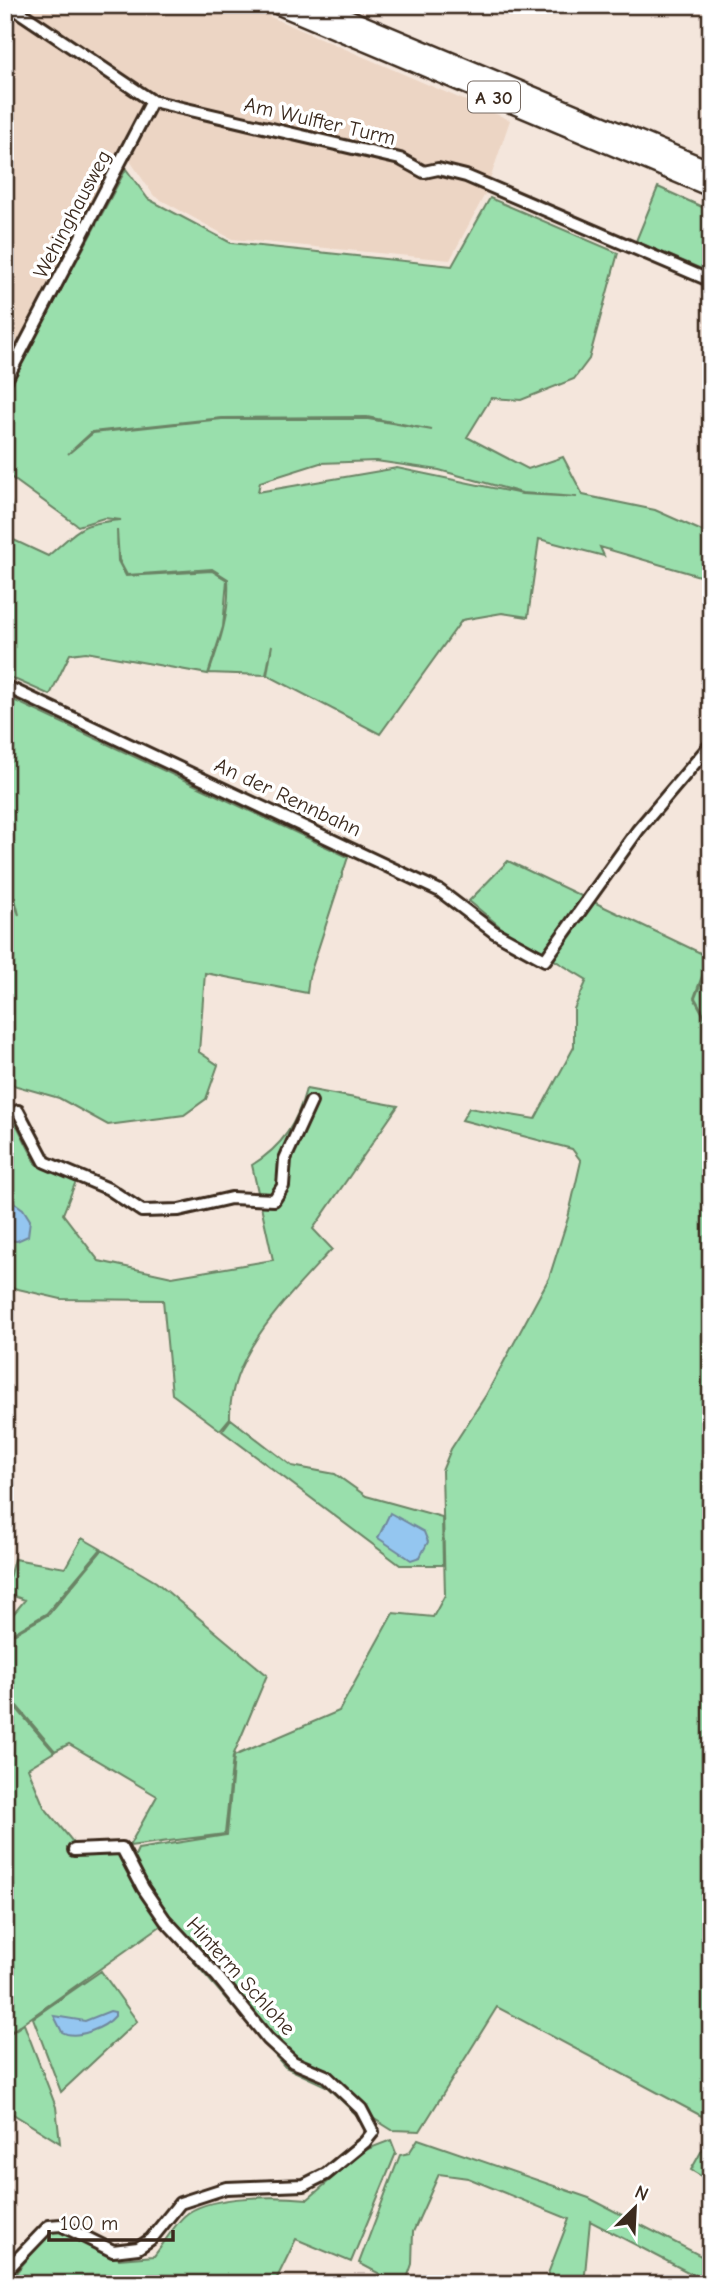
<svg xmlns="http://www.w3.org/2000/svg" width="716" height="2289" viewBox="0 0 716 2289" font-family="'Comic Neue',sans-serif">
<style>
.built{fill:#ecd5c4}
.green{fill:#99dfac;stroke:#6a8465;stroke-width:2;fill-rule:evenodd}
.water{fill:#94c6f0;stroke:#70889c;stroke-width:2}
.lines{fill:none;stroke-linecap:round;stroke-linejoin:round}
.minor-casing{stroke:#3b2a1e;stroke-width:16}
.highway-casing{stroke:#3b2a1e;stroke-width:23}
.minor{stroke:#fff;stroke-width:10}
.highway{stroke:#fff;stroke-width:18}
.labels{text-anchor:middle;stroke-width:7;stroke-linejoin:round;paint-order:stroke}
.shield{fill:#fff;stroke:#766a62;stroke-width:2}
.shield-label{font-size:19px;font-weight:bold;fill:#3b2a1e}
.street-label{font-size:21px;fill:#3b2a1e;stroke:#fff}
</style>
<rect width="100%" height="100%" fill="#f4e6dc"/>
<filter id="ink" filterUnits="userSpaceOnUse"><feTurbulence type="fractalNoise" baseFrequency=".0143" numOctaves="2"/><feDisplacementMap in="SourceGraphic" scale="14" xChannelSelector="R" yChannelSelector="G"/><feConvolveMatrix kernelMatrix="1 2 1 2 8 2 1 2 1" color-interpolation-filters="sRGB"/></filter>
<g filter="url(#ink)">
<path class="built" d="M5,5H243L510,120L485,194L450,260L232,239L154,196L122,149L20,341L5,336Z"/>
<path class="green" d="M126,169L148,199L231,243L452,266L490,198L618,253L589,359L574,379L521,400L491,398L467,437L528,469L563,457L583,495L655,510L711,535V566L703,577L600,547L604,556L539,539L528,617L502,613L462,620L380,734L267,675L272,645L266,675L209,673C220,642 230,613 228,579L212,569L127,575L119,560L117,530L118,561L126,576L212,571L227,580L223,627L208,674L86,652L70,654L50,695L5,675V482L12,508L7,537L48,556C82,527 77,524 121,520L104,518L78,526L5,473V394ZM367,417L432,430L368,419H222L93,433L68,454L92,432L222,418ZM376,461L439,470L522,493L577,497L522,494L397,468L258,492L260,482L320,463Z
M658,187L711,211V273L636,241Z
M5,696L348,857L309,977L307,993L205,973L199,1052L218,1065L206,1099L184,1115L108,1125L59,1098L13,1085L5,1060V925L14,924H5V896L13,899L19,915L15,898L5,894Z
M508,861L709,957L694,998L711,1029V2121L497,2007L420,2131L392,2130L371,2117L364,2122L326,2086L285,2067L162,1925L12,2031L5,2025V1695L54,1752L28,1768L44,1807L82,1853L117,1851L132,1862L138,1849L227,1835L234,1756L339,1711L393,1613L433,1617L445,1595L442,1471L451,1449L486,1395L549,1278L568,1218L581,1161L572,1149L462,1120L469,1108L535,1119L574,1047V1009L587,980L503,929L469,901Z
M711,958V1026L695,998Z
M5,1088L11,1114L37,1165L76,1181L63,1214L99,1261L172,1277L273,1260L252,1165C283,1146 297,1123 306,1089L398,1106L313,1229L332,1249C291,1294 228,1354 230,1418L220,1430L172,1394L163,1300L61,1299L5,1286Z
M231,1419L292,1466L335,1474L366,1496L442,1517L443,1565H400L222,1431Z
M82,1538L101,1549L47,1613L5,1638V1624L25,1600L5,1593L14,1559L65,1568Z
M102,1550L156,1582L267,1675L233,1756L225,1834L129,1846L157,1796L69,1744L55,1751L5,1692V1639L49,1614Z
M101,1971L137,2021L61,2092L33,2018Z
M24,2024L56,2107L60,2143L5,2109V2027L12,2032Z
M711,2134V2182L691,2170Z
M418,2139L589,2198L711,2261V2284L590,2221L584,2284H544L569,2219L468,2178L439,2174L413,2232L412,2264L405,2284H377L380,2274L359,2263L400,2155L409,2153Z
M391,2140L396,2153L351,2262L296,2239L274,2284H7L53,2227L119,2259L154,2256C164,2244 175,2222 188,2213C214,2195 277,2196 308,2199L365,2150Z"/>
<path class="water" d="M5,1196L23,1209L30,1220L28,1236L17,1241L5,1240Z
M390,1513L424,1532L428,1542L420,1557L411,1560L378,1538Z
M110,2011L115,2012V2016C105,2028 76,2040 62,2032L54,2016L85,2021Z"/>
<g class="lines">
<g class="minor-casing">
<path id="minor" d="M9,5L152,101L400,159L424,172L438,169L466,176L711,281
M5,382L152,101
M5,686L440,891L494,932L545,960L638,830L711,744
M18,1111L45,1162L109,1189L142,1211L179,1210L231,1198L274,1200L283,1186L285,1159L311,1102
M5,2272L49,2226L61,2225L113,2251L138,2248L151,2239L180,2203L226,2188L304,2185L326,2174L365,2142L373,2132L361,2109L326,2076L293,2062L268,2039L217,1976L165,1920L143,1888L122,1848L74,1850"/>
</g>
<g class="highway-casing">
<path id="highway" d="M279,5L711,187
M314,5L711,171"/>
</g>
<use href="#minor" class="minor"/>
<use href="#highway" class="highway"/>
</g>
</g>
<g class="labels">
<rect class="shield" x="468" y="81.5" width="52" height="31" rx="5"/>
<g class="shield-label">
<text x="494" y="104">A 30</text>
</g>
<g class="street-label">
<text transform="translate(320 121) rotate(13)" y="7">Am Wulfter Turm</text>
<text transform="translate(72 214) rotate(-62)" y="7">Wehinghausweg</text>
<text transform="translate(288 797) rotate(25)" y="7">An der Rennbahn</text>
<text transform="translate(241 1976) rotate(48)" y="7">Hinterm Schlohe</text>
</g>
</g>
<rect width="716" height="2289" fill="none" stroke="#fff" stroke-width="28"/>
<rect x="14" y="14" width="688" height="2261" fill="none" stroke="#3b2a1e" stroke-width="2.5" filter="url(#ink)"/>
<g transform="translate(635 2208) rotate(24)" stroke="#ffffff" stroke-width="5" paint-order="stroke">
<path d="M0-5L12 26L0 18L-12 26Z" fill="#3b2a1e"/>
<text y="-10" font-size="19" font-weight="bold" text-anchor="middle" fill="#3b2a1e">N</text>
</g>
<path d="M49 2230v10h124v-10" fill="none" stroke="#3b2a1e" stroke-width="3.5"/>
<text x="60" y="2230" font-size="21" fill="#3b2a1e" stroke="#ffffff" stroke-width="5" paint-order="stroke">100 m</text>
</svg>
